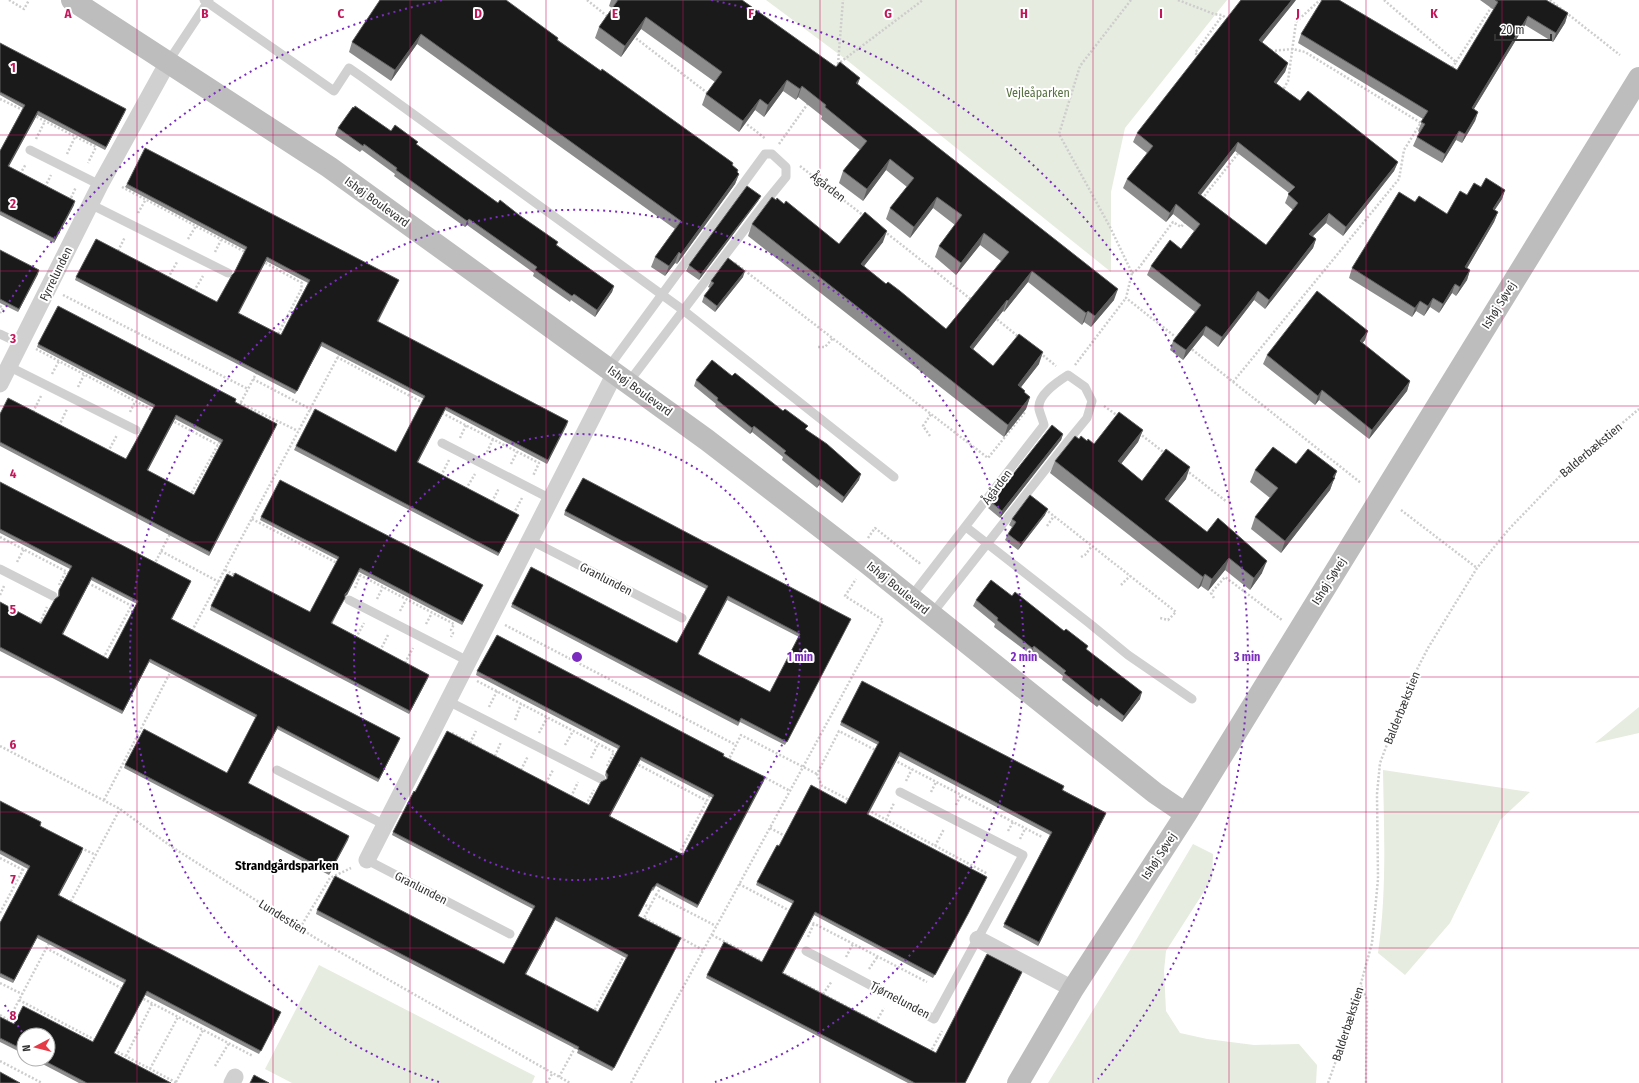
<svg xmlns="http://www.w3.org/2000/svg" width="1639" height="1083" viewBox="0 0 1639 1083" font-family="'Fira Sans Condensed',sans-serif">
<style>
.green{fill:#e6ecdf}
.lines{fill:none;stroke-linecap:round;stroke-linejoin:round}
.path{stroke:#cdcdcd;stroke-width:2.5;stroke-dasharray:2 2;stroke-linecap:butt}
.lane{stroke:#d0d0d0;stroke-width:9}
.street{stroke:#d0d0d0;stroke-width:17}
.secondary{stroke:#bdbdbd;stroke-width:22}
.wall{fill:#8c8c8c;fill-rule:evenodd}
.shaded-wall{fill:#5f5f5f}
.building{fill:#1a1a1a;stroke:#5f5f5f;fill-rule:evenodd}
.grid{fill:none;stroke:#c2185b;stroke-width:1;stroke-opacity:0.55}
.ring{fill:none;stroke:#7b2cbf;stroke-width:2;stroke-dasharray:2 4}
.labels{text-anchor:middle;stroke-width:4;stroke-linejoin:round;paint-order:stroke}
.park-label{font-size:12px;fill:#56703f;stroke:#fff}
.street-label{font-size:12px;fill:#333;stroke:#fff}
.neighbourhood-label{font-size:13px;font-weight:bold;fill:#000;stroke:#fff}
.grid-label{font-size:13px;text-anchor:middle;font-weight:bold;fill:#c2185b;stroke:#fff;stroke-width:4;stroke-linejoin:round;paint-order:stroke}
.centre{fill:#7b2cbf;stroke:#fff;stroke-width:2}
.ring-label{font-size:12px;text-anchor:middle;font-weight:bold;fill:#7b2cbf;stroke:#fff;stroke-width:4;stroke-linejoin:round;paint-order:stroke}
</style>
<rect width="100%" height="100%" fill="#fff"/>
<path class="green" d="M766,0H1227L1125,128L1111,192V272L848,61Z
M1639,707V733L1595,743Z
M1383,770L1530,792L1500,820L1450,923L1405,975L1378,953C1387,893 1384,831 1383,770Z
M1193,844L1213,854L1212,879L1166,951L1164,971L1166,1011L1180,1033L1207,1039L1254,1045L1299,1044L1317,1065L1316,1083H1048L1135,942Z
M319,965L535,1076L532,1083H292L265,1069Z"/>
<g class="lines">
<path class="path" d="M9,0L24,9L29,0
M587,0L608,17
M1131,0L1080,66L1059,134L1110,227L1132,273L1126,298L1177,338
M1178,0L1214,14L1222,15L1229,20
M1384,0L1456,62L1451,70
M1550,0L1620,55
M633,36L710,95
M1271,51L1293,49L1305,52L1421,123
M1200,57L1195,53L1222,16
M1456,62L1496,0
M838,64L843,0
M834,67L923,0
M1282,92L1288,81L1296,22L1320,0
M0,99L25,111
M33,115L96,147L88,163
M744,122L766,139
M36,139L45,121
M779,144L809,102
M67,154L75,137
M800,166L864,216
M20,174L26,164
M45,187L51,175
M122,187L247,253
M69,199L70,200L76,187
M1202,199L1240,151
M138,213L146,199
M884,231L973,301
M188,239L196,226
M118,251L125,237
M215,252L221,240
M262,261L302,283L301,290L277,336
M735,263L988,458L1025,412
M1132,273L1138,269L1173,222L1181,227L1186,221
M168,278L177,262
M194,291L203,276
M63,295L248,389
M0,306L3,308L0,313
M994,317L1020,338
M818,347H825L833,338
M1189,347L1361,483
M36,349L154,411
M1040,353L1056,366
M337,357L425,404
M1075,365L1126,298
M52,374L59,361
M253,379L316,412
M1233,382L1399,179L1404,150L1422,121
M78,387L84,375
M240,403L298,431
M239,406L257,372
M1104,406L1118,416
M33,412L41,396
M130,412L135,402
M442,413L539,463L533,476
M171,420L218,445
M59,426L67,409
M1139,433L1166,454
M930,436L923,426L931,414
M460,438L466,425
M108,452L117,435
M487,452L493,439
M511,464L517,452
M1186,470L1227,502
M441,476L449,460
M466,489L475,474
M190,496L220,441
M492,502L499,488
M1045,509L1176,612L1168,620L1160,618
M1401,510L1477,568
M513,513H514L522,498
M252,519L339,564
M1047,526L1054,516
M0,537L71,574
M868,538L875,528L919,563L920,562
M161,551L219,582
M1081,557L1085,555L1092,546
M17,562L24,549
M154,565L171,532
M225,570L237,576
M356,573L454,624L451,630L453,633L451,637
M88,583L132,606
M59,585L66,571
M1121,585L1130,576
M355,588L360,575
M0,595L4,586
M1214,598L1211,593L1225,577L1282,620
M377,599L383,587
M400,611L406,600
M40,623L47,607
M426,624L432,613
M505,625L736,745
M192,631L340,353
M356,638L364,623
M380,651L388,635
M103,656L104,657L134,601
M405,663L413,648
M477,681L618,754
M489,707L497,691
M515,720L521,704
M452,733L514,767
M539,733L547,718
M470,743L476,731
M565,745L573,731
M0,746L120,809L172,847L317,939L570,1083
M495,756L501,742
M591,758L598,744
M731,760L729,759L741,735L817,774
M894,760L1042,837
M635,763L707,801
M607,766L614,752
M521,770L528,756
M762,776L790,791
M906,781L912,769
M546,783L553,770
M931,792L936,782
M571,797L578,782
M104,800L171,671
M851,801L822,786L817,774L839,731L877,751
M586,805L594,790
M956,805L961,795
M868,810L988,874
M886,820L894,803
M770,828L787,837
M1008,831L1013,822
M1020,839L1025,829
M935,846L944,829
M81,848L96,855
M679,854L711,793
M0,858L23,870
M739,884L792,912
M656,895L661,887
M642,903L650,908
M69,905L120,809
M0,913L26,864
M809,921L927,982
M300,928L330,878L351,868
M712,935L765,963
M808,937L814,923
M46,948L123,989
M703,950L644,918L656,895L716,926
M846,957L853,944
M869,969L878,956
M781,972L876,1022
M0,983L22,994
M1361,986L1367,1000L1366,1083
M823,994L832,981
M140,997L253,1056
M19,1000L97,1041
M593,1013L625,954
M0,1015L8,1020
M876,1022L884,1008
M7,1023L49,943
M114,1050L177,1083
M930,1053L942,1031
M126,1056L152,1004
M0,1061L42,1083
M215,1066L229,1043
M150,1069L178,1017
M559,1077L576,1046
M176,1082L203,1030
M547,1083L552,1074
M631,1083L883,620L845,596L856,579
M1328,1083L1352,1016L1372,943L1378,879L1377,794L1380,763L1411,681L1428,648L1477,568L1509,529L1562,474L1639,409"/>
<path class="lane" d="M204,0L334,91L349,68L362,77L683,310L894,477
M168,62L209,0
M30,150L100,185
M90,204L228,273
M0,334L21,344
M10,367L136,430
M608,368L765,154H772L786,167V177L764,204L628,383
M442,443L551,499
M966,527L1089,623L1128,655L1192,699
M530,540L682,618
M0,569L53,596
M910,598L1044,425C1043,420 1040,414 1039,409C1037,395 1057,382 1068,375L1085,387L1092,401L1087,418L1068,441L931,615
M349,600L468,661
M448,701L601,779
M277,770L385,825
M367,860L510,934
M806,951L934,1019L1023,855L900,792"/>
<path class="street" d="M0,384L100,185L168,62
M367,860L615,373
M978,939L1073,989
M232,1083L235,1077"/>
<path class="secondary" d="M72,0L329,167L707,440L867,563L1155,793L1186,814
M1018,1083L1073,989L1186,814L1639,78"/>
</g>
<path class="wall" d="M380,0L558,38V40L601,71L733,163L732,165L737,173L739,174L735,184L677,264L675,263L665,276L651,267L655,257L675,229L417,44L391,81L349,52L352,42Z
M611,0H742L858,85L1114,300L1091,327L1084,322L1082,325L1028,282L1004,312L1003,311L973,349L993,366L1039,364L1021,387L1024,393L1030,397L1026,409L1004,437L748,236L752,224L839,244L883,242L864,266L886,284L946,329L1001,261L980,245L956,275L935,257L939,246L955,225L933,208L910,238L886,219L890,208L907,187L886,170L863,201L839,183L843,171L860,150L821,119L822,116L798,97L796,100L783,91L764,117L755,110L739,132L702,105L706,94L715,82L641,29L621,57L595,38L599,27L612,8L609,6Z
M1296,0L1262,42L1288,63L1285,72L1276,83L1300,101L1398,162L1394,171L1343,236L1326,223L1313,236L1316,239L1313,248L1265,309L1254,300L1218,347L1203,335L1183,360L1170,350L1173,341L1195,312L1147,275L1151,266L1181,249L1194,231L1173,214L1166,222L1123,188L1127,179L1147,153L1133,142L1137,133ZM1235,151L1289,193L1285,203L1293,210L1266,245L1201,195Z
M1480,0H1546L1568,13L1565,23L1553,42L1525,25L1474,109L1478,112L1475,121L1462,143L1456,140L1442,163L1413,146L1417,137L1419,132L1418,131L1423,119L1298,43L1301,34L1457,70L1494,10Z
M0,43L125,112L105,150L37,115L8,167L74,205L54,243L0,215V151L23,108L0,95Z
M338,128L391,131L417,145L557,245L614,286L612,292L595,317L571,300L570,302L533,276L534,273L467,225L465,227L394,176L395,174L362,150L360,152L335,135Z
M127,184L399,280L378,322L568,421L547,464L445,410L417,463L517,519L498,556L294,450L296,446L396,452L424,399L321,346L295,394L75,280L76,277L217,302L234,273L245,250L125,187ZM266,261L308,283L281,335L239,313Z
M1481,187L1505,190L1502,199L1494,210L1498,212L1494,222L1467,268L1470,270L1467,280L1456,296L1452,293L1439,313L1430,307L1424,316L1416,311L1412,317L1349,278L1352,268L1415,202L1447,214Z
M761,196L758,201L699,280L686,271L689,265Z
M0,250L38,274L18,312L0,303Z
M743,277L715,312L702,302L704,296L710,288L708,287L711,281Z
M1365,340L1362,343L1410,381L1407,391L1369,439L1319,400L1315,405L1263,364L1267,355Z
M38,344L236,399L235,402L277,424L209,556L0,446V414L126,459L154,408L37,347ZM175,419L221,443L194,495L147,471Z
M732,376L806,430L859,480L842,503L819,485L817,488L782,460L783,457L752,432L750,434L715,406L716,404L694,386L696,380Z
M1143,430L1138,442L1121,464L1142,481L1186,479L1168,501L1207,532L1262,573L1250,590L1225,570L1208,591L1201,586L1198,589L1050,473L1055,461L1079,439L1094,444Z
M1063,434L1061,440L1000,518L988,508L991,502Z
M1296,464L1337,471L1330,490L1281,553L1251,529L1255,517L1270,498L1250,482L1255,470Z
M0,482L191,581L172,619L400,738L378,782L277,729L248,784L349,836L329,875L124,768L125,765L227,773L256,718L149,662L122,714L0,651V602L41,624L58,596V593L59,590L70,569L0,533ZM91,580L137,604L108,659L62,635Z
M565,511L851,619L785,745L740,722L738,726L511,607L512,604L677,643L706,589L564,515ZM727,600L799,637L770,692L698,654Z
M1045,515L1018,550L1005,540L1008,534L1012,527L1009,525L1012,519Z
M261,517L483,585L462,625L359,572L347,595L345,596L343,601L332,624L428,678L409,714L210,610L211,606L310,612L338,560L260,520Z
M1012,596L1064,631L1088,646L1086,649L1140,699L1122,722L1099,705L1097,707L1062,680L1063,676L1032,652L1030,654L994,627L995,624L973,606L976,600Z
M477,671L724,754L723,756L765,777L697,908L656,886L653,891L652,890L638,916L681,938L612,1071L577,1053L578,1050L316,914L317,910L504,964L533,909L392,835L393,832L415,792L589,805L607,779L605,775L606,772L618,749L476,675ZM640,760L713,798L683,855L610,816ZM555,920L626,958L598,1012L525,975Z
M841,722L1064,786L1063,790L1106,813L1038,946L1003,927L1050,835L899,756L868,815L986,880L966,917L933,978L814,915L783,973L936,1053L1022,972L965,1083H908L706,978L707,975L762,962L793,904L756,885L757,882L779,846L846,804L878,745L840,725Z
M0,801L82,852L59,895L280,1015L259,1054L145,995L114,1053L171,1083H79L33,1059H48L24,1035V1054L0,1042V1017L14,1024L93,1042L124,983L37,938L13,983L0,977V923L28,869L0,854Z"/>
<path class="shaded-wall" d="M1292,0H1296L1256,50L1259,40Z
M1568,13L1565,23L1553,42L1556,33Z
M1528,16L1525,25L1469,117L1472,108Z
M646,17L641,29L621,57L625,46Z
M421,34L417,44L391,81L395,70Z
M1288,63L1285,72L1271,91L1274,82Z
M860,78L856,89V83Z
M787,80L783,91L764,117L768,105Z
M802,86L798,97L796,100L800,89Z
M760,99L755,110L739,132L743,121Z
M126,109L125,112L105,150L106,147Z
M38,111L37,115L7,170L8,166Z
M1478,112L1475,121L1462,143L1465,134Z
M1459,131L1456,140L1442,163L1445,154Z
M1238,142L1235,151L1195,202L1198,193Z
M890,159L886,170L863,201L867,189Z
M1398,162L1394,171L1343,236L1346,227Z
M738,170L735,180L739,174L735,184L677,264L681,254Z
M1505,190L1502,199L1489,219L1493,209Z
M761,196L758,201L699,280L701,274Z
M937,197L933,208L910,238L914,227Z
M75,201L74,205L54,243L55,239Z
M1176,204L1173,214L1166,222L1170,213Z
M1498,212L1494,222L1462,277L1465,267Z
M1329,213L1326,223L1306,243L1309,234Z
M469,219L467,225L465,227L467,221Z
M887,231L883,242L857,275L861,264Z
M984,233L980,245L956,275L961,263Z
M1316,239L1313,248L1265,309L1269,300Z
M679,252L675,263L665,276L669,266Z
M267,257L266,261L237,316L238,313Z
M39,270L38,274L18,312L19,309Z
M1470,270L1467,280L1456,296L1460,287Z
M745,271L743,277L715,312L717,306Z
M1032,271L1028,282L1004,312L1008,301Z
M399,280L397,283L376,325L377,321Z
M1455,284L1452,293L1439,313L1443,304Z
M614,286L612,292L595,317L597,310Z
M1118,289L1114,300L1091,327L1095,316Z
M1258,291L1254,300L1218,347L1222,337Z
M1433,298L1430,307L1424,316L1428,306Z
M1007,300L1003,311L966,358L970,347Z
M1420,301L1416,311L1412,317L1415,308Z
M1088,311L1084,322L1082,325L1086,313Z
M1206,326L1203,335L1183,360L1186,350Z
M1368,331L1365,340L1356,351L1360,341Z
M322,342L321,346L295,394L297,391Z
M1043,352L1039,364L1014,396L1018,385Z
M1410,381L1407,391L1369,439L1372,430Z
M1322,390L1319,400L1315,405L1318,396Z
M1030,397L1026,409L1004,437L1008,425Z
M446,407L445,410L416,466L417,462Z
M176,415L175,419L146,474L147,470Z
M568,421L567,425L547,464L548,460Z
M277,424L276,427L209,556L210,552Z
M754,426L752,432L750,434L752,428Z
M1143,430L1138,442L1114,473L1118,461Z
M1063,434L1061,440L1000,518L1002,511Z
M1190,467L1186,479L1161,510L1165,499Z
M1337,471L1330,490L1281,553L1285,541Z
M861,474L859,480L842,503L844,497Z
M821,479L819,485L817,488L820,481Z
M1048,509L1045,515L1018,550L1021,544Z
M519,515L517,519L498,556L499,553Z
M1229,558L1225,570L1208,591L1212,579Z
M1267,561L1262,573L1250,590L1254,578Z
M360,568L347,595L344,597L345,594Z
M1205,574L1201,586L1198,589L1203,577Z
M92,577L91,580L61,638L62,634Z
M191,581L190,584L170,622L171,619Z
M483,585L481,589L462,625L463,622Z
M728,596L727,600L696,658L698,654Z
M1034,646L1032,652L1030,654L1032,648Z
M150,659L149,662L122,714L123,711Z
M429,675L428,678L409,714L410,711Z
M1142,692L1140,699L1122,722L1124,716Z
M278,726L277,729L246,787L248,783Z
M400,738L399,741L378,782L379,779Z
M900,752L899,756L866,818L867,814Z
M641,757L640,760L608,820L609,816Z
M765,777L764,781L697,908L698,905Z
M1106,813L1105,816L1038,946L1039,942Z
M349,836L348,840L329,875L330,872Z
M83,848L82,852L57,899L58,895Z
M815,912L814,915L781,976L782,973Z
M556,917L555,920L524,978L525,974Z
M38,935L37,938L13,983L14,980Z
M681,938L679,941L612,1071L614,1068Z
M1022,972L1021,975L965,1083Z"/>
<path class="building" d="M380,0H506L558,38L557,40L601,71L602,69L733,163L732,165L738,170L737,172L739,174L681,254L679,252L669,266L655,257L681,221L421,34L395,70L352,42Z
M618,0H742L836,67L840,62L860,78L856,83L1118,289L1095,316L1088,311L1086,313L1032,271L1008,301L1007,300L970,347L993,366L1019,334L1043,352L1018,385L1025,391L1024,392L1030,397L1008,425L752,224L772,197L776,200L777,198L784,204L786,201L839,244L865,212L887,231L861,264L886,284L888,282L900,291L946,329L1009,252L984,233L961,263L939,246L962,215L937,197L914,227L890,208L914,178L890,159L867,189L843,171L867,141L825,107L826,105L802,86L800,89L787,80L768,105L760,99L743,121L706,94L722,72L646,17L625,46L599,27Z
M1241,0H1292L1259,40L1288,63L1274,82L1300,101L1308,91L1398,162L1346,227L1329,213L1309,234L1316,239L1269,300L1258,291L1222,337L1206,326L1186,350L1173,341L1201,305L1151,266L1170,240L1181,249L1200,224L1176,204L1170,213L1127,179L1153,146L1137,133ZM1238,142L1295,187L1288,194L1298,203L1266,245L1198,193Z
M1322,0H1339L1457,70L1498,2L1495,0H1546L1568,13L1556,33L1528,16L1472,108L1478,112L1465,134L1459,131L1445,154L1417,137L1425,124L1421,122L1428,111L1301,34Z
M0,43L126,109L106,147L38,111L8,166L75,201L55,239L0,211V151L25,105L0,92Z
M355,106L391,131L395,125L418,142L416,144L498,203L500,200L519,215L558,242L556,245L614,286L597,310L574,294L572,296L535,270L537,267L469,219L467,221L396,170L397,168L364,144L363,146L338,128L353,107L354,108Z
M145,148L399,280L377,321L568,421L548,460L446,407L417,462L519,515L499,553L296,446L315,409L396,452L425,396L322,342L297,391L76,277L96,239L217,302L232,275L234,273L247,247L127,184ZM267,257L310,280L281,335L238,313Z
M1486,178L1505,190L1493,209L1498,212L1465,267L1470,270L1460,287L1455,284L1443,304L1433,298L1428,306L1420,301L1415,308L1352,268L1399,192L1415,202L1419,196L1447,214L1460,191L1467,195L1474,183L1481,187Z
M747,186L761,196L701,274L689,265Z
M0,250L39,270L19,309L0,299Z
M728,258L745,271L717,306L704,296L714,283L711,281Z
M1317,291L1368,331L1360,341L1410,381L1372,430L1322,390L1318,396L1267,355Z
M58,306L236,399L235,402L277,424L210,552L0,442V414L8,398L126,459L142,430L155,405L38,344ZM176,415L223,440L194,495L147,470Z
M712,360L732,376L735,373L783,411L785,409L808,426L805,429L827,444L861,474L844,497L821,479L820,481L784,453L786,451L754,426L752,428L717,400L718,398L696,380Z
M1119,412L1143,430L1118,461L1142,481L1166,449L1190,467L1165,499L1207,532L1218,518L1267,561L1254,578L1229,558L1212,579L1205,574L1203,577L1055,461L1075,436L1079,439L1081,436L1087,441L1088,439L1094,444Z
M1052,425L1063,434L1002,511L991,502Z
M1273,447L1296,464L1308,449L1337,471L1333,477L1335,478L1285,541L1255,517L1278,488L1255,470Z
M583,478L851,619L787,742L741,718L739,722L512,604L531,567L677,643L708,586L565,511ZM728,596L800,634L770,692L698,654Z
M280,480L483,585L463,622L360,568L348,591L345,594V598L331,623L429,675L410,711L211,606L227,574L233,577L235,573L310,612L339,557L261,517Z
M0,482L191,581L171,619L400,738L379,779L278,726L248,783L349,836L330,872L125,765L144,729L227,773L257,715L150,659L123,711L0,647V602L41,624L55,599L59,596V590L72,566L0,529ZM92,577L138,601L108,659L62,634Z
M1030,495L1048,509L1021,544L1008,534L1016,522L1012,519Z
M991,580L1012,596L1015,592L1064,631L1066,629L1088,646L1086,649L1142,692L1124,716L1101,698L1099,701L1064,673L1066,671L1034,646L1032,648L997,620L998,618L976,600Z
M497,635L724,754L723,756L765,777L698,905L657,883L654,887H653L638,916L681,938L614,1068L578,1049L579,1047L317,910L335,876L504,964L535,906L393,832L414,791L415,792L447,731L589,805L601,782L607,779L608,775L606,772L620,746L477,671ZM641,757L714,795L683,855L609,816ZM556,917L628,955L598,1012L525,974Z
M862,681L1064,786L1062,790L1106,813L1039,942L1004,924L1052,832L900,752L867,814L987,877L968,914L935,975L815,912L782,973L936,1053L987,954L1022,972L965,1083H915L707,975L724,942L762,962L794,901L757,882L777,845L779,846L811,785L846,804L879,742L841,722Z
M0,801L41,822L40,826L83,848L58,895L281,1012L261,1051L147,991L114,1053L171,1083H87L41,1059H48V1035H24V1050L0,1038V1017L14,1024L23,1006L93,1042L126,980L38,935L14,980L0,973V923L30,866L0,850Z
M0,1072L20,1083H0Z
M254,1075L269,1083H250Z"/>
<path class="grid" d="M137,0V1083M273,0V1083M410,0V1083M546,0V1083M683,0V1083M820,0V1083M956,0V1083M1093,0V1083M1229,0V1083M1366,0V1083M1502,0V1083M0,135H1639M0,271H1639M0,406H1639M0,542H1639M0,677H1639M0,812H1639M0,948H1639"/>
<g class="ring">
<circle cx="577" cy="657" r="223"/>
<path d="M439 1082A447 447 0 1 1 715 1082"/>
<path d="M22 1032A670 670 0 0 1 3 1002M3 312A670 670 0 0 1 443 0M711 0A670 670 0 0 1 1098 1079"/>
</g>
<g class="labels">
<g class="park-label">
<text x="1038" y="97">Vejleåparken</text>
</g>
<g class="street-label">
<text transform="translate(828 187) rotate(38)" y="4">Ågården</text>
<text transform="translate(377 202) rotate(36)" y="4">Ishøj Boulevard</text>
<text transform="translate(56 274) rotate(-64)" y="4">Fyrrelunden</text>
<text transform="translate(1499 305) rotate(-58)" y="4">Ishøj Søvej</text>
<text transform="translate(640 391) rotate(36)" y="4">Ishøj Boulevard</text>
<text transform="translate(1591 450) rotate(-40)" y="4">Balderbækstien</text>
<text transform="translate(997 487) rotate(-53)" y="4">Ågården</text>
<text transform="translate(606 579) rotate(27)" y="4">Granlunden</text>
<text transform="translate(1329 581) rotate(-58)" y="4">Ishøj Søvej</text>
<text transform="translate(898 588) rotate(39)" y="4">Ishøj Boulevard</text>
<text transform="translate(1402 708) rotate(-68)" y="4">Balderbækstien</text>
<text transform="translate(1159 856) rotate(-57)" y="4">Ishøj Søvej</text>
<text transform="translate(421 888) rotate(27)" y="4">Granlunden</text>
<text transform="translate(283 917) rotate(32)" y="4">Lundestien</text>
<text transform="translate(900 1000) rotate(28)" y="4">Tjørnelunden</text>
<text transform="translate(1348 1024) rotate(-72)" y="4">Balderbækstien</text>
</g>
<g class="neighbourhood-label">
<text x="287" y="870">Strandgårdsparken</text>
</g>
</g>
<g class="grid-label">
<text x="68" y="18">A</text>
<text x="205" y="18">B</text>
<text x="341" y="18">C</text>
<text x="478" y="18">D</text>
<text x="615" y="18">E</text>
<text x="751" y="18">F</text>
<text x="888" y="18">G</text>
<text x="1024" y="18">H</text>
<text x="1161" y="18">I</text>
<text x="1298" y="18">J</text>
<text x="1434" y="18">K</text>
<text x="13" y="72">1</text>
<text x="13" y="208">2</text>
<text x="13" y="343">3</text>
<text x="13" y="478">4</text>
<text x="13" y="614">5</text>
<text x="13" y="749">6</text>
<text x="13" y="884">7</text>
<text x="13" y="1020">8</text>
</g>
<circle cx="577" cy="657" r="6" class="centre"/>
<g class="ring-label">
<text x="800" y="661">1 min</text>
<text x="1024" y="661">2 min</text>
<text x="1247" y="661">3 min</text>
</g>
<g transform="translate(36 1047) rotate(263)"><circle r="19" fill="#ffffff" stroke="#adadad"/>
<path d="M0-3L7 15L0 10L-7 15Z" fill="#e63946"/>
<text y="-6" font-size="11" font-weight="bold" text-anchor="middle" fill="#333333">N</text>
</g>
<path d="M1495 34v6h56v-6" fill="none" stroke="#333333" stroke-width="2"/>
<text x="1501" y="34" font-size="12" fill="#333333" stroke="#ffffff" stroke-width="3" paint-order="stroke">20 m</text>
</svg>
